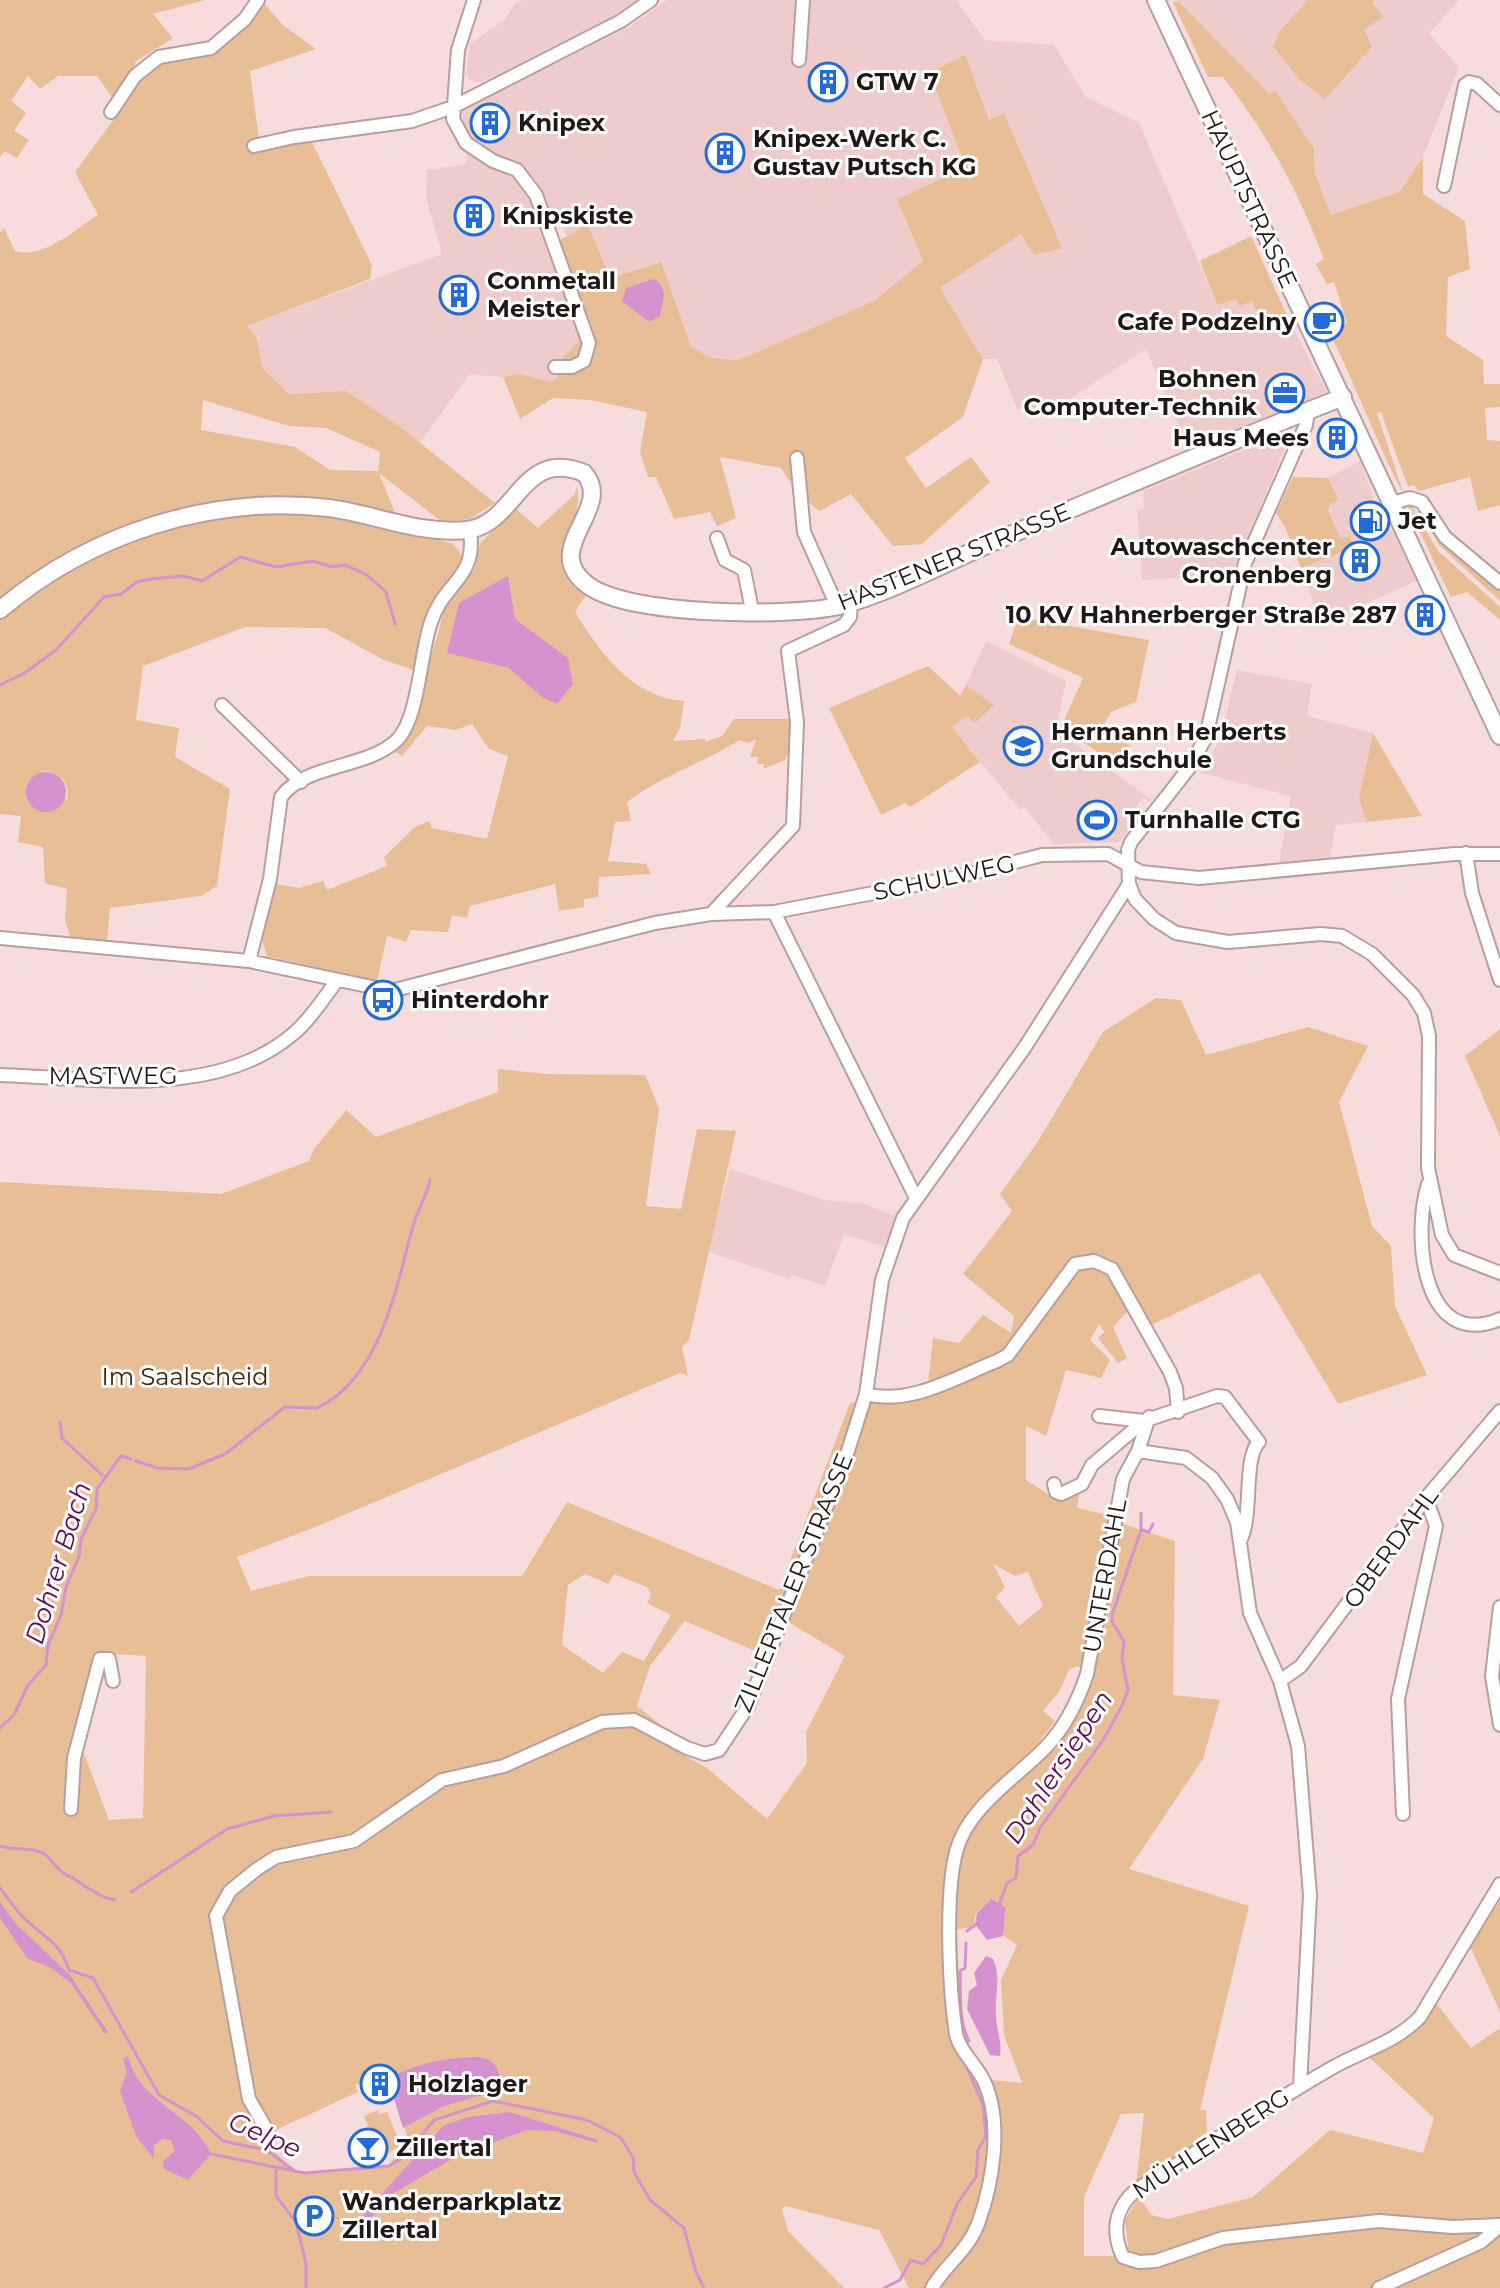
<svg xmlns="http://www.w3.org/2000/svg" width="1500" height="2288" viewBox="0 0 1500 2288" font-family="Montserrat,sans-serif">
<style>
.built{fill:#efcccc}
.green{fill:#e8be96;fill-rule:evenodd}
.water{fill:#d691cf}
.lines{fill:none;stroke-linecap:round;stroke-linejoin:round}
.stream{stroke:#d691cf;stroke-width:3}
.minor-casing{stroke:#b89f9f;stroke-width:16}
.major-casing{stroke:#b89f9f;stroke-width:20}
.minor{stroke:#fff;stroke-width:12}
.major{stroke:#fff;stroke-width:16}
.labels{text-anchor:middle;stroke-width:6;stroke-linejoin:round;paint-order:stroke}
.poi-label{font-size:24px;font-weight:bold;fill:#201717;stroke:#fff;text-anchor:start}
.street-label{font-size:24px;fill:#201717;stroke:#fff}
.park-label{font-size:24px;fill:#3e2405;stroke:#fff}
.water-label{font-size:26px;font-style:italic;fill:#5f085b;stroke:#fff}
</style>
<rect width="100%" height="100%" fill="#f6dcdc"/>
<path class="built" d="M523,0H637L619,13L482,82L470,81L466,73L470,44L504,20L515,4Z
M667,0H956L985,40L1054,45L1086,97L1139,123L1217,305L1236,299L1252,301L1263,330L1289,320L1327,392L1189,450L1146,349L1054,409H1017L997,359H983L940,288L1021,234L1004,114L989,120L929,74L966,168L897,199L924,261L874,301L739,360L711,358L691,348L660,262L610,278L588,225L566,236L556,208L548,210L544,197L516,164L498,158L467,138L461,117V111L629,27Z
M1172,0H1459L1429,34L1459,67L1423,157L1399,192L1331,215L1315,173L1314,148L1275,92L1270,94L1179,2Z
M467,153L491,168L507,172L530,195L579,341L560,360L558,379L550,383L519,374L503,377L469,375L420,443L346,391L289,394L263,369L256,336L247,326L442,254L426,198L427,170L466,164Z
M1275,437L1284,441L1285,448L1232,574L1142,580L1137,510L1144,509L1143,491Z
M1360,461L1383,523L1393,532L1416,581L1321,624L1301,568L1354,547L1342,540L1328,510L1329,504L1339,499L1328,478Z
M986,641L1066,681L1056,730L1152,800L1150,802L1143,798L1133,811L1139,817L1119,842L1054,844L1025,808L1020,810L952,727L967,715L993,705L966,685Z
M1237,670L1312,684L1307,716L1373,733L1359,799L1367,822L1336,825L1330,857L1279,863L1291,796L1201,773L1220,740Z
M730,1169L824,1200L862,1203L896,1216L884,1247L844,1234L825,1286L792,1275L790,1279L706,1251Z"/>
<path class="green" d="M0,0H205L153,14L173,38L135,62L133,75L114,100L97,76H58L40,89L28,76L11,101L26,113L14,131L29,140L17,158L4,151L0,157Z
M261,0L283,25L316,49L250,71L260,148L311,140L372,265L370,279L247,326L256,336L263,369L289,394L346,391L403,429L495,503L470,519L442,522L379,473L401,528L453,544L462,555C460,574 440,586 432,603C422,624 418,647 413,670L384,660L325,628L245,627L143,666L136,720L179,728L175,757L230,789L217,886L201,896L110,908L107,941L71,939L65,921L67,889L45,883L43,847L18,842L21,816L0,814V232L4,228L15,251C43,260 74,230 98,215L75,172L114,119L121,100L152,65L210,51ZM203,400L289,426L326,428L380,452L378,471L330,470L295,447L201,430ZM45,771C61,775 70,781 67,799L30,802L28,783Z
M1308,0H1375L1372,3L1384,17L1364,29L1372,47L1325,99L1300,80L1273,46L1281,30Z
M1173,2H1179L1270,94L1275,91L1314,148L1315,173L1331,215L1399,192L1423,157V194L1465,221L1470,269L1448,277L1446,336L1483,360L1484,384H1500V407L1485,408L1487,440L1500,441V505L1478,511L1470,477L1419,491L1414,485L1408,487L1381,412L1377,413L1403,492C1387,468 1337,339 1328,333L1347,323L1334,282L1327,284L1316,264L1324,259C1297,189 1269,137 1223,77H1208Z
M965,55L989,120L1004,113L1062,248L1034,255L1021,234L940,288L983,359L963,417L905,458L926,488L971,457L990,482L922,544L893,546L851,494L820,511L799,495L781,468L720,457L736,518L717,526L710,512L674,519L656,477H648L640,452L647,412L590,400L553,398L520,419L503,377L519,374L551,382L558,378L560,360L579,341L548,247L588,224L610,278L661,262L691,347L711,358L739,360L874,301L923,261L897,199L966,168L929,73Z
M1251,236L1289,320L1263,330L1252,301L1239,306L1236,299L1217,305L1200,261Z
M1293,477L1328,478L1339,500L1330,504L1328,510L1341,539L1349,536L1355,547L1301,568L1285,527L1276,513Z
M577,486C587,531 532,552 586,595L575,612C600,652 632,698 684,701L680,728L673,741L705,739V742L722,736L734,719H792V744L785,760L763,769L764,764H757L758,757H750L756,740L747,743L740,740C701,764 665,774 627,802L631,821L615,822L608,861L646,864L651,874L599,877L598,897L584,899V907L559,911L555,884L470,906L467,918L452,915L448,932L411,930L406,942L387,936L377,981L267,956L261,936L275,884L299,888L323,881L327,890L387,866L384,857L415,827L429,821L432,828L487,839L508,756L489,749L472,724L456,730L427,726L402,756L393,750L413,721L445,608L474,570L480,544L514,507L538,528L575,494Z
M1409,502L1438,551L1500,607V620L1467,592L1451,597L1406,503Z
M1416,503L1500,586V601L1439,545Z
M1018,617L1149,640L1136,702L1111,712L1101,730L1131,746L1118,766L1061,727L1083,678L1009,644Z
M928,666L960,696L966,685L994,705L975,723L967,716L952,727L980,762L910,807L905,803L881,815L829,708Z
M1373,733L1422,816L1367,822L1359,799Z
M1156,998L1181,1000L1206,1055L1308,1027L1368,1046L1339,1102L1372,1226L1391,1246L1395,1306L1427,1375L1338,1404L1260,1273L1147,1327L1129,1309L1113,1327L1127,1358L1118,1363L1098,1338L1104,1332L1099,1324L1090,1340L1110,1360L1101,1378L1066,1370L1046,1436L1026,1426V1480L1059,1501L1074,1492L1079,1494L1077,1507C1090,1513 1107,1511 1117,1522L1175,1541L1173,1695L1220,1700L1203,1759L1129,1869L1249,1906L1200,2110H1206L1207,2141L1136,2184L1144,2113L1121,2114L1084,2197V2256H1129L1125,2220L1139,2196L1151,2215L1168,2219L1253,2197L1330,2130L1423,2153L1434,2118L1368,2056L1433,1999L1471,2048L1500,2028V2288H909L879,2230L785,2206L782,2209L788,2231L844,2288H0V1182L221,1194L309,1161L314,1149L346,1110L376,1137L498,1092V1069L547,1074L645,1075L659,1108L646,1206L681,1209L697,1129L736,1131L689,1340L682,1347L688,1376L680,1373L318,1526L237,1557L251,1591L309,1576H522L567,1502L779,1590L850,1403L921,1397L928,1384L933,1338L959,1343L983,1315L1011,1333L1014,1316L963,1274L1012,1211L1000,1194L1037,1143L1103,1032ZM993,1564L1015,1576L1028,1572L1043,1606L1019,1626L996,1597L1005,1587ZM585,1574L608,1584L614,1574L647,1587L651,1594L647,1603L671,1615L644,1661L622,1652L603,1673L562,1645L568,1585ZM780,1617L845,1656L806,1732L807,1763L767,1819L707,1768L666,1745V1729L637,1706L650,1666L685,1621L762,1654ZM97,1653L146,1656L143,1818L109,1820L75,1729ZM1077,1666L1089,1672L1041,1752L1021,1766L1055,1721L1043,1711L1059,1692L1069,1670ZM990,1900L1005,1907L1004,1936L1017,1945L1001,1980L1004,2035L1022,2083L982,2079L961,2034L957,1929L973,1927L976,1913ZM390,2078L408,2139L387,2167L304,2173C286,2169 278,2149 260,2141L282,2127L358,2092L355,2085Z
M1500,1029V1136L1465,1056Z
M1500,1901V2012L1469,1944Z
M378,2110L380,2114L387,2112L401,2145L381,2158L364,2116Z"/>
<path class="water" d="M654,279C670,289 662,302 660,316L649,322L622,301L626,288Z
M508,576L515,619L568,658L573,684L557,704L542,697L509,668L447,653L459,603Z
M26 792a20 20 0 1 1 40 0a20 20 0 1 1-40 0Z
M991,1899L1005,1907L1004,1932L1003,1936L987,1940L975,1924L977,1913Z
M0,1902L17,1925L70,1975L108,2032L105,2034L71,1983L51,1968L27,1958L0,1918Z
M986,1956L993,1959C1002,1978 994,1997 996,2017C997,2031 1002,2042 1000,2056L990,2055L967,2009L969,1991L977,1985L974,1973Z
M128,2056C138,2103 193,2112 211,2154L188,2180L164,2169L163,2161L175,2151L171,2140L162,2139L154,2145V2159L136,2136L120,2091L127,2072L123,2059Z
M480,2057C499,2062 503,2075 496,2091L444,2106L403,2128L388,2079C415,2063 448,2057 480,2057Z
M510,2112L598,2140L597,2143L555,2131L527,2130L459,2155L385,2198L375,2210L366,2237L359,2239L357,2225L365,2213L443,2126L468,2117Z"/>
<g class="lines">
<path class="stream" d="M0,685L25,673L56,650L104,597L121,594L137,582L150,579L184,576L202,581L240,557L276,567L313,561L332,567L345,565L367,575L386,592L395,624
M60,1422L62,1438L102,1475
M136,1461L157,1468L189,1469L225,1454L285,1407L317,1408C381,1378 396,1287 413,1226C417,1210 427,1196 430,1180
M1142,1530L1149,1532L1153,1524
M0,1728L14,1715L28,1685L46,1665L48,1645L61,1615L66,1587L79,1556L81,1539L96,1509L97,1489L121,1456L131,1459
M0,1846C13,1851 31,1846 43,1853C51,1858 58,1871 65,1874C79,1880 102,1901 115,1899
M0,1888C8,1898 15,1910 24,1918C44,1938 59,1940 69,1970L93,1978L159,2095L196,2116L223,2141L266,2150L295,2171L304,2173L389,2166L405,2156L434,2120L493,2101L587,2120L620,2137L633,2157L634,2172L650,2200L684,2228L696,2272L704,2288
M131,1892L227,1829L274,1816L331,1812
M999,1905L1007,1883L1016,1878L1018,1856L1033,1845L1040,1828L1103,1740L1122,1706L1128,1690L1122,1659L1124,1641L1112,1622V1615L1141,1530V1513
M967,1931L978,1923
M966,1943L965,1968L960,1971C961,1995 958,2020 969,2041
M211,2154L295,2171
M276,2169V2196L296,2222L306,2264V2288
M884,2288L900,2280L911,2260L923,2264L941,2245L957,2204L976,2177L978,2150L986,2136L983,2105L965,2063"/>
<g class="minor-casing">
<path id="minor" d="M474,0L458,50L453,119L466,143L493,161L517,170L536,195L589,343L584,361L572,367H555
M799,60L803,0
M111,112L135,76L159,57L211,48L245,19L258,0
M254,146L294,137L412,121L453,107L621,21L651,0
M1444,186L1465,85L1469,82L1477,84L1500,105
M1308,411L1306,425L1245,563L1206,737L1189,768L1131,842L1128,850L1129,884L1135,899L1154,919L1176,933L1228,942L1321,934L1342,936L1372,954L1413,995L1424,1013L1429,1036L1428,1168L1442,1235L1454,1255L1500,1273
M797,458L804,532L837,606
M1392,503L1410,498L1422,502L1445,537L1500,583
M717,538L725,560L744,570L752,610
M222,705L301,782
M1466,853L1472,893L1500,980
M774,912L916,1198
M711,914L793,826L797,722L788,651L844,625L850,617L851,603
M0,938L249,961L391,991L655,923L711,914L774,912L958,877L1042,855L1108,854L1141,872L1199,878L1455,854H1500
M249,961L270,879L281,797C306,763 367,769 397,740C419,718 420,653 431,622C445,580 477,580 470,530
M0,1075C93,1078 216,1100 293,1034C310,1020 323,999 336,982
M1428,1184C1412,1235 1422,1352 1500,1319
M866,1394C910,1406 956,1377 997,1361L1008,1355L1075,1264L1094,1261L1112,1269L1170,1372L1176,1388L1178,1412
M1099,1416L1144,1421L1217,1396L1225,1397L1259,1442C1243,1458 1253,1513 1241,1539
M1138,1451L1186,1458L1212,1478L1227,1499L1237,1522L1250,1613L1280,1681L1298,1746L1310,1895L1300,2086
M1054,1484L1056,1492L1061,1494L1082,1484L1092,1465L1144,1421
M1500,1607L1492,1676L1500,1725
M1280,1681L1301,1666L1426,1498L1500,1411
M71,1809L74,1758L100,1659H109L113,1681
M1403,1814L1398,1699L1436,1526L1426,1498
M1500,1884L1420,2017C1394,2044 1362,2050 1330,2069C1264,2107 1201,2150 1136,2190C1115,2208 1111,2232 1123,2257L1139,2262L1156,2261L1223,2238L1379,2221L1453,2227L1500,2225
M268,2132L249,2099L216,1916L230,1891L257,1869L276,1857L354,1841L442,1780L504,1766L602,1722L634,1720L687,1748L705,1754L719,1750L748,1706L846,1457L866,1394L882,1280L903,1218L1025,1047L1129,884
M932,2288C945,2265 967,2252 978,2224C993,2183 1003,2122 984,2081C977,2066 959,2050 956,2034C949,1989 945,1895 956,1852C967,1808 1015,1779 1046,1747C1066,1726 1078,1701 1087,1674L1123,1479L1138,1451L1149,1417
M1379,2288L1481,2242L1500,2226"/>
</g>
<g class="major-casing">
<path id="major" d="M1156,0L1500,736
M0,610C89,534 211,494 329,508C374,514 421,535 467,530C517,524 521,447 584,473C616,509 537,549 589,586C631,616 789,617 839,606C885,595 951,560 996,541C1111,492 1226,443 1343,397"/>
</g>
<use href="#minor" class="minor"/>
<use href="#major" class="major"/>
</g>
<defs>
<g id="building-ring" transform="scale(2)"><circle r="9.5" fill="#fff" stroke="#236bd7" stroke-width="1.5"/><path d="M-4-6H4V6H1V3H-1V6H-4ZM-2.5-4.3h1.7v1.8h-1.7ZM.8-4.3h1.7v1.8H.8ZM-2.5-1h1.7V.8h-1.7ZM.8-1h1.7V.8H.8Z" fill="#236bd7"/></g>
<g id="cafe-ring" transform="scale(2)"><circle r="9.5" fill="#fff" stroke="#236bd7" stroke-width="1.5"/><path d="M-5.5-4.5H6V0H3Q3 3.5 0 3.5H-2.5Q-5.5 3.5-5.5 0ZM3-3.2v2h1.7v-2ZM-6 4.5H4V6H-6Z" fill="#236bd7"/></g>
<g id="office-ring" transform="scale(2)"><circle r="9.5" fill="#fff" stroke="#236bd7" stroke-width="1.5"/><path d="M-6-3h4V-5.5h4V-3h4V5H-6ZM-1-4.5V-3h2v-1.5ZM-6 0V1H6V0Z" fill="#236bd7"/></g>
<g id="fuel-ring" transform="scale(2)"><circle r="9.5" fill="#fff" stroke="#236bd7" stroke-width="1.5"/><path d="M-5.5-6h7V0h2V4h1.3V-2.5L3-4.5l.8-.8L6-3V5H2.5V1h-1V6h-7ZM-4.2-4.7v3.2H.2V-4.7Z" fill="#236bd7"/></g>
<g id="school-ring" transform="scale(2)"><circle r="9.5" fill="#fff" stroke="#236bd7" stroke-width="1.5"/><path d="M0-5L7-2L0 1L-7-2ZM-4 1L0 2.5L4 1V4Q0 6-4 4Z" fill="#236bd7"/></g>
<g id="stadium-ring" transform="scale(2)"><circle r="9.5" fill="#fff" stroke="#236bd7" stroke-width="1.5"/><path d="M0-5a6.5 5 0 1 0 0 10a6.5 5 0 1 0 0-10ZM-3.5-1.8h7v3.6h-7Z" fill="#236bd7"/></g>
<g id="bus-ring" transform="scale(2)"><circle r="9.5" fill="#fff" stroke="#236bd7" stroke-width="1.5"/><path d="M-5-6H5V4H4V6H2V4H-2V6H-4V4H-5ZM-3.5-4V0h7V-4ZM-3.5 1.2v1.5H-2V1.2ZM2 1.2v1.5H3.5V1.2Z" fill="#236bd7"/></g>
<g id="bar-ring" transform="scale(2)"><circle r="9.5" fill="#fff" stroke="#236bd7" stroke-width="1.5"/><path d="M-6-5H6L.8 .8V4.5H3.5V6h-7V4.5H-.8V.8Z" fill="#236bd7"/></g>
<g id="parking-ring" transform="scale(2)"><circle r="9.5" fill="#fff" stroke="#236bd7" stroke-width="1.5"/><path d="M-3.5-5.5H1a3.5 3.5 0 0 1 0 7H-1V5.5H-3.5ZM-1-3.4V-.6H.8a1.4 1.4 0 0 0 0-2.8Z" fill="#236bd7"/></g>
</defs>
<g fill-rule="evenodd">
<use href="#building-ring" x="828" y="82"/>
<use href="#building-ring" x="490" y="123"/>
<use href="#building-ring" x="725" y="153"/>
<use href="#building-ring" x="474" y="216"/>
<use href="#building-ring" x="459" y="295"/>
<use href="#cafe-ring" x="1324" y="322"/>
<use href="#office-ring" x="1285" y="393"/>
<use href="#building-ring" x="1337" y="438"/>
<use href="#fuel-ring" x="1370" y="521"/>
<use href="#building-ring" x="1360" y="561"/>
<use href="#building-ring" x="1425" y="615"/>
<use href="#school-ring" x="1023" y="746"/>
<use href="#stadium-ring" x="1097" y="820"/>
<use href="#bus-ring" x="383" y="1000"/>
<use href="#building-ring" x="380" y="2084"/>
<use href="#bar-ring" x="368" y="2148"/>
<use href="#parking-ring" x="314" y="2216"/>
</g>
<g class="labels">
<g class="poi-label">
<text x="856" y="90">GTW 7</text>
<text x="518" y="131">Knipex</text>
<text x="753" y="147">Knipex-Werk C.<tspan x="753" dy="28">Gustav Putsch KG</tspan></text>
<text x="502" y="224">Knipskiste</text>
<text x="487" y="289">Conmetall<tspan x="487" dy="28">Meister</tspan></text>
<text x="1296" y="330" text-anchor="end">Cafe Podzelny</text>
<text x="1257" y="387" text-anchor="end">Bohnen<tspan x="1257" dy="28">Computer-Technik</tspan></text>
<text x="1309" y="446" text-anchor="end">Haus Mees</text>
<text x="1398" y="529">Jet</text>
<text x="1332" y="555" text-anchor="end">Autowaschcenter<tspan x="1332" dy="28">Cronenberg</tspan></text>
<text x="1397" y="623" text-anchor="end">10 KV Hahnerberger Straße 287</text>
<text x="1051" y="740">Hermann Herberts<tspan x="1051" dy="28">Grundschule</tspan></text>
<text x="1125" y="828">Turnhalle CTG</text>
<text x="411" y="1008">Hinterdohr</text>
<text x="408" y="2092">Holzlager</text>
<text x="396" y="2156">Zillertal</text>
<text x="342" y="2210">Wanderparkplatz<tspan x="342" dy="28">Zillertal</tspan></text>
</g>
<g class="street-label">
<text transform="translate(1249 199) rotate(65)" y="8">HAUPTSTRASSE</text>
<text transform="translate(954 557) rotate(-22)" y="8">HASTENER STRASSE</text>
<text transform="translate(944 878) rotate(-12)" y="8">SCHULWEG</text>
<text x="113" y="1084">MASTWEG</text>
<text transform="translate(1391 1548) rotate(-54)" y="8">OBERDAHL</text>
<text transform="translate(1105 1576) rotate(-80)" y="8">UNTERDAHL</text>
<text transform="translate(794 1583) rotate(-68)" y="8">ZILLERTALER STRASSE</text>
<text transform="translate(1211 2144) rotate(-33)" y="8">MÜHLENBERG</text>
</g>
<g class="park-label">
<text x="185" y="1385">Im Saalscheid</text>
</g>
<g class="water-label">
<text transform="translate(58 1563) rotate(-73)" y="9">Dohrer Bach</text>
<text transform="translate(1058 1767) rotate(-57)" y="9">Dahlersiepen</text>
<text transform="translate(265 2135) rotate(24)" y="9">Gelpe</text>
</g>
</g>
</svg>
